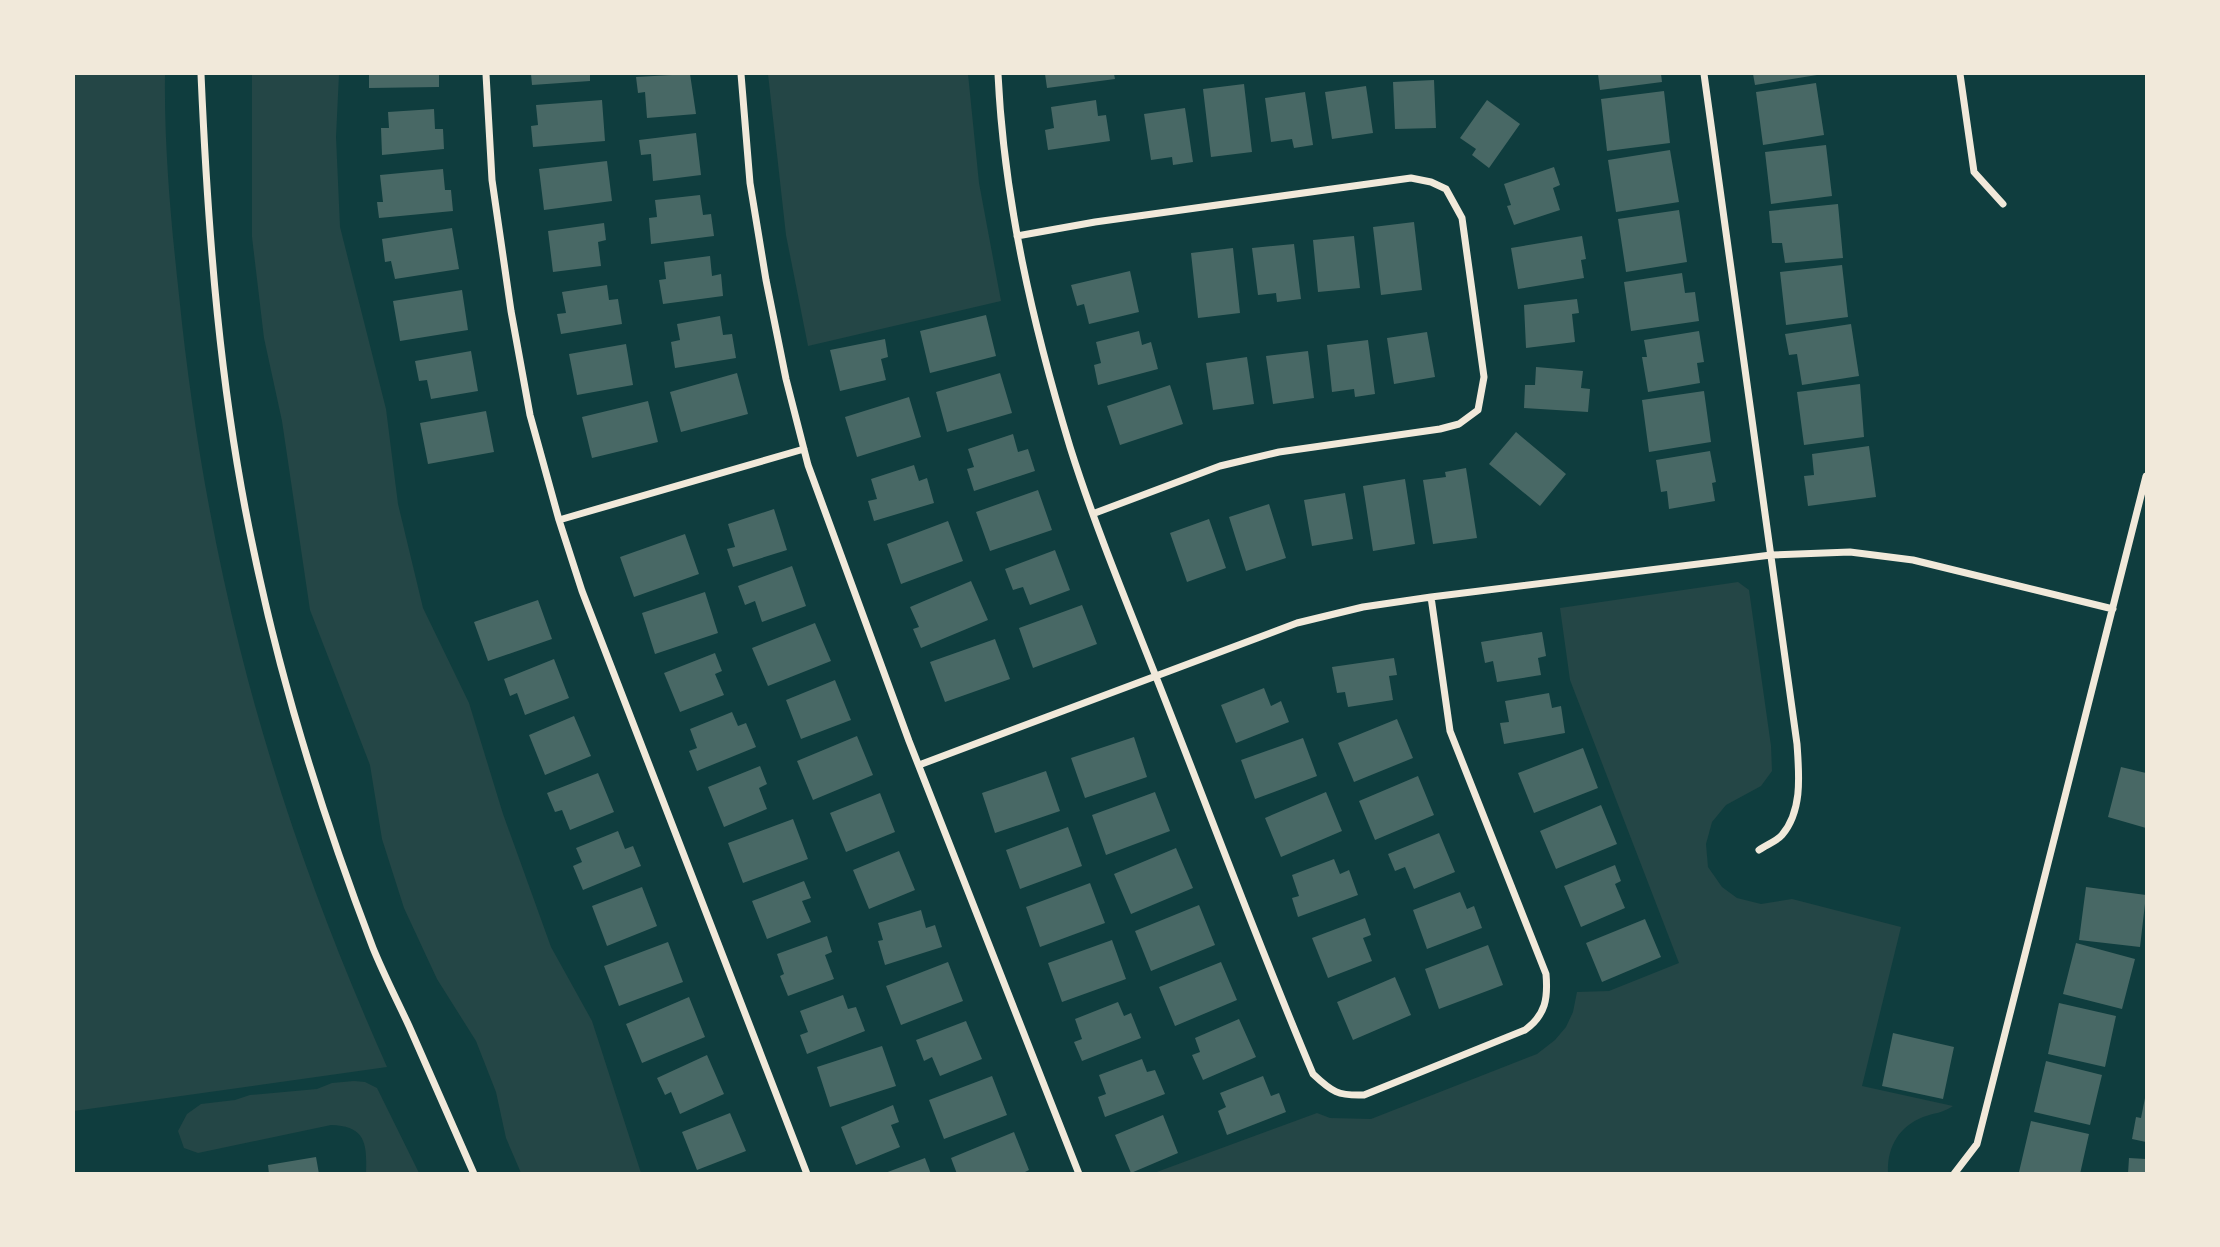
<svg xmlns="http://www.w3.org/2000/svg" width="2220" height="1247" viewBox="0 0 2220 1247" font-family="'PT Sans',sans-serif">
<style>
.green{fill:#244646}
.building{fill:#486865}
.lines{fill:none;stroke-linecap:round;stroke-linejoin:round}
.minor{stroke:#f1e9da;stroke-width:7}
</style>
<rect width="100%" height="100%" fill="#0f3d3e"/>
<path class="green" d="M74,74H165C164,147 171,222 179,295C191,414 211,533 240,649C276,793 327,932 387,1067L74,1111Z
M252,74H339L336,137L340,227L386,409L398,504L423,608L469,703L503,814L551,947L592,1021L641,1173H521L506,1138L496,1092L476,1041L437,979L404,908L382,839L370,765L310,610L282,421L264,338L252,237Z
M768,74H968L979,183L1001,301L808,346L786,235Z
M1738,582L1749,590L1771,746L1772,771L1761,786L1726,805L1712,822L1706,844L1708,867L1722,887L1737,898L1761,904L1792,899L1901,927L1862,1086L1953,1106C1943,1113 1934,1113 1923,1117C1898,1127 1887,1148 1888,1173H1154L1317,1113L1330,1118L1371,1119L1537,1054L1555,1040L1566,1027L1573,1012L1577,992L1609,991L1679,963L1570,680L1560,608Z
M354,1081L365,1082L377,1088L419,1173H366C367,1144 366,1126 331,1125L198,1153L184,1148L178,1131L187,1114L201,1104L235,1100L250,1095L317,1089L332,1083Z"/>
<path class="building" d="M369,74H439V87L369,88Z
M531,74H590V81L532,85Z
M690,74L696,114L647,118L645,92L638,93L636,77Z
M1045,74H1114L1115,79L1047,88Z
M1598,74H1661L1662,82L1600,90Z
M1753,74H1817V75L1755,85Z
M1434,80L1436,128L1395,129L1393,82Z
M1816,83L1824,135L1763,145L1756,92Z
M1244,84L1252,152L1211,157L1203,89Z
M1366,86L1373,133L1332,139L1325,92Z
M1664,91L1670,143L1607,151L1601,99Z
M1305,92L1313,145L1294,148L1292,139L1271,142L1265,98Z
M602,100L605,141L533,147L531,126L538,125L536,105Z
M1096,100L1098,116L1106,115L1110,141L1048,150L1045,130L1054,128L1051,107Z
M1487,100L1520,124L1489,168L1472,155L1476,149L1460,138Z
M1185,108L1193,162L1173,165L1172,157L1151,160L1144,114Z
M434,109L435,129H443L444,149L382,155L381,128H389L388,112Z
M696,133L701,175L653,181L651,154L641,155L639,140Z
M1826,145L1832,196L1771,204L1765,152Z
M1670,150L1679,202L1616,212L1608,160Z
M607,161L612,201L544,210L539,169Z
M1554,167L1560,185L1553,188L1560,210L1514,225L1507,206L1511,205L1504,184Z
M443,169L445,190H451L453,211L379,218L377,202H383L380,175Z
M700,195L703,215L711,214L714,236L651,244L649,218L657,217L655,200Z
M1838,204L1843,258L1785,263L1782,243H1772L1769,211Z
M1679,210L1687,262L1626,272L1618,219Z
M1414,222L1422,290L1381,295L1373,227Z
M604,223L606,240L598,242L601,266L553,272L548,231Z
M452,228L459,269L395,279L391,261L385,262L382,239Z
M1354,236L1360,288L1318,292L1313,240Z
M1582,236L1586,259L1581,260L1584,278L1518,289L1511,248Z
M1294,244L1301,299L1277,302L1276,293L1258,295L1252,248Z
M1233,248L1240,313L1198,318L1191,253Z
M710,256L712,276L721,274L723,296L663,304L659,280L666,279L664,262Z
M1842,265L1848,317L1786,325L1780,272Z
M1130,271L1139,312L1089,324L1084,304L1077,306L1071,285Z
M1682,273L1685,293L1695,292L1699,321L1631,331L1624,282Z
M607,285L609,300L618,299L622,324L561,334L557,314L566,313L562,292Z
M462,290L468,330L400,341L393,301Z
M1577,299L1579,313L1572,314L1575,342L1526,348L1524,305Z
M986,315L996,356L930,373L920,331Z
M720,316L723,335L732,334L736,358L675,368L671,342L680,340L677,324Z
M1851,324L1859,376L1802,385L1797,354L1789,355L1785,334Z
M1139,331L1142,345L1151,342L1158,369L1098,385L1094,365L1101,363L1096,342Z
M1699,331L1704,362L1697,363L1700,383L1648,392L1642,357H1647L1644,340Z
M1427,332L1435,377L1394,384L1387,338Z
M885,339L888,357L881,359L886,380L840,391L830,350Z
M1368,340L1375,394L1355,397L1354,389L1332,392L1327,345Z
M626,344L633,385L577,395L569,354Z
M471,351L478,391L431,399L427,380L419,381L415,361Z
M1308,351L1314,398L1273,404L1266,356Z
M1247,357L1254,404L1213,410L1206,363Z
M1536,367L1583,371L1581,388L1590,389L1588,412L1524,408L1525,385H1535Z
M737,373L748,414L681,432L670,392Z
M1000,373L1012,413L947,432L936,392Z
M1860,384L1864,437L1804,445L1797,392Z
M1170,385L1183,424L1120,445L1107,406Z
M1704,391L1711,442L1649,452L1642,400Z
M909,397L921,437L857,457L845,417Z
M648,401L658,442L592,458L582,417Z
M486,411L494,452L428,464L420,423Z
M1516,432L1566,474L1540,506L1489,464Z
M1013,434L1018,452L1028,449L1035,471L974,491L967,469L974,467L968,449Z
M1869,446L1876,497L1808,506L1804,476L1814,475L1812,454Z
M1710,451L1716,482L1712,483L1715,501L1669,509L1667,491L1661,492L1656,460Z
M914,465L919,481L927,478L934,503L874,521L868,501L877,499L871,479Z
M1466,468L1477,538L1433,544L1423,480L1446,477L1445,472Z
M1405,479L1415,544L1373,551L1363,486Z
M1038,490L1052,530L990,551L976,512Z
M1345,493L1353,539L1312,546L1304,500Z
M1269,504L1286,558L1246,571L1229,517Z
M774,509L787,550L733,567L727,549L735,547L728,524Z
M1209,519L1226,568L1187,582L1170,533Z
M948,521L963,561L901,584L887,544Z
M685,534L699,574L634,597L620,557Z
M1055,550L1070,590L1030,605L1023,587L1013,590L1005,569Z
M792,566L806,606L762,622L755,601L745,605L738,586Z
M971,581L988,620L921,648L913,629L919,627L910,607Z
M705,592L718,633L655,654L642,613Z
M538,600L552,639L488,661L474,622Z
M1082,605L1097,644L1033,668L1019,628Z
M815,623L831,661L768,686L752,648Z
M1542,632L1546,656L1538,658L1541,675L1497,682L1493,661L1485,663L1481,642Z
M995,639L1010,679L945,702L930,662Z
M715,653L722,671L715,674L724,695L680,712L664,673Z
M1394,658L1397,675L1389,676L1393,700L1348,707L1345,692L1337,693L1332,667Z
M554,659L569,698L525,715L517,693L510,696L504,679Z
M835,680L851,720L801,739L786,700Z
M1264,688L1271,706L1281,701L1289,722L1236,743L1221,705Z
M1549,693L1552,708L1561,706L1565,733L1504,744L1500,723L1509,722L1505,701Z
M732,712L738,726L746,723L756,747L697,771L689,751L697,748L690,729Z
M574,716L591,756L545,775L529,735Z
M1397,719L1413,758L1354,782L1338,743Z
M857,736L873,775L813,800L797,761Z
M1134,737L1147,777L1085,798L1071,758Z
M1303,738L1317,776L1255,799L1241,760Z
M1583,748L1598,788L1534,813L1518,773Z
M760,766L767,784L759,788L767,809L724,827L708,787Z
M2121,767L2146,773V828L2108,817Z
M1046,771L1060,811L995,833L982,793Z
M598,773L614,812L570,830L562,810L555,812L547,793Z
M1418,776L1434,815L1375,840L1359,801Z
M1155,792L1170,831L1106,855L1092,815Z
M1326,792L1342,831L1281,857L1265,818Z
M880,793L895,832L846,852L830,813Z
M1601,805L1617,844L1556,869L1540,831Z
M793,819L808,859L743,883L728,843Z
M1068,827L1082,866L1020,889L1006,850Z
M618,831L625,849L633,846L641,866L583,890L573,866L582,862L576,848Z
M1439,833L1455,872L1414,889L1405,867L1395,871L1388,854Z
M1176,848L1193,888L1131,914L1114,874Z
M899,851L915,890L869,909L853,870Z
M1334,859L1340,874L1349,870L1358,895L1298,917L1292,898L1299,896L1292,875Z
M1615,865L1621,881L1615,884L1625,908L1581,927L1564,886Z
M804,881L811,898L802,901L811,922L767,939L752,901Z
M1090,883L1105,923L1040,947L1026,907Z
M642,887L657,926L607,946L592,906Z
M2086,887L2146,895L2140,947L2079,940Z
M1460,892L1467,909L1474,906L1482,928L1427,949L1413,910Z
M1199,905L1215,945L1151,971L1135,931Z
M921,910L926,928L935,925L942,947L885,965L878,941L883,940L878,923Z
M1365,918L1371,935L1363,938L1372,961L1328,978L1312,938Z
M1645,919L1661,957L1602,982L1586,943Z
M827,936L832,952L825,955L834,979L788,996L780,976L784,974L777,954Z
M1112,940L1126,979L1062,1002L1048,963Z
M668,942L683,982L619,1006L604,966Z
M2076,943L2135,959L2122,1009L2063,994Z
M1488,945L1503,985L1439,1009L1425,969Z
M948,962L963,1001L901,1025L886,986Z
M1221,962L1237,1000L1175,1026L1159,987Z
M1395,977L1411,1015L1353,1040L1337,1002Z
M843,995L848,1009L856,1007L865,1031L807,1054L800,1035L808,1032L800,1011Z
M689,997L705,1037L642,1063L626,1024Z
M1118,1002L1124,1016L1131,1013L1141,1038L1082,1061L1074,1042L1082,1039L1075,1019Z
M2059,1003L2116,1016L2105,1067L2048,1054Z
M1239,1019L1256,1057L1203,1080L1192,1055L1200,1052L1195,1038Z
M966,1021L982,1059L940,1076L932,1057L924,1061L916,1040Z
M1893,1033L1954,1047L1943,1099L1882,1086Z
M882,1046L896,1086L830,1107L817,1067Z
M707,1055L724,1094L680,1114L671,1092L665,1095L657,1078Z
M1142,1059L1147,1072L1155,1070L1165,1094L1105,1117L1098,1097L1106,1094L1099,1075Z
M2046,1061L2102,1075L2090,1125L2034,1112Z
M992,1076L1007,1115L944,1139L929,1100Z
M1263,1076L1271,1096L1279,1093L1286,1112L1227,1135L1218,1111L1226,1107L1220,1093Z
M2145,1098H2146V1142L2132,1139L2136,1117L2141,1118Z
M893,1105L899,1122L891,1125L900,1147L856,1165L841,1127Z
M730,1113L746,1151L697,1170L682,1132Z
M1163,1115L1178,1153L1131,1173L1115,1135Z
M2031,1121L2089,1134L2080,1174L2019,1172Z
M1014,1132L1029,1170L1021,1174H957L951,1158Z
M316,1157L319,1174H269L268,1165Z
M925,1158L931,1174H885V1173Z
M2129,1158L2146,1159V1174H2128Z"/>
<g class="lines">
<path class="minor" d="M201,74C208,234 220,395 254,552C282,687 324,820 373,948C384,975 397,1000 409,1026C431,1075 452,1125 474,1174
M486,74L492,180L511,311L530,415L559,520L582,591L807,1174
M741,74L750,183L766,280L786,379L808,465L909,741L1079,1174
M998,74C1004,201 1033,325 1070,447C1098,536 1137,627 1171,715C1218,835 1263,956 1313,1074C1332,1092 1338,1096 1364,1095L1525,1030C1546,1015 1548,998 1546,974L1450,731L1431,597
M1704,74L1797,744C1799,774 1803,810 1782,835C1777,841 1766,845 1759,850
M1960,74L1974,172L2003,204
M1017,236L1095,222L1411,178L1431,182L1446,189L1462,218L1484,377L1478,410L1459,424L1440,429L1279,452L1220,466L1095,513
M559,520L804,449
M919,765L1297,623L1363,607L1431,597L1771,555L1850,552L1913,560L2113,609
M1954,1174L1977,1144L2146,476"/>
</g>
<rect width="2220" height="1247" fill="none" stroke="#f1e9da" stroke-width="150"/>
</svg>
